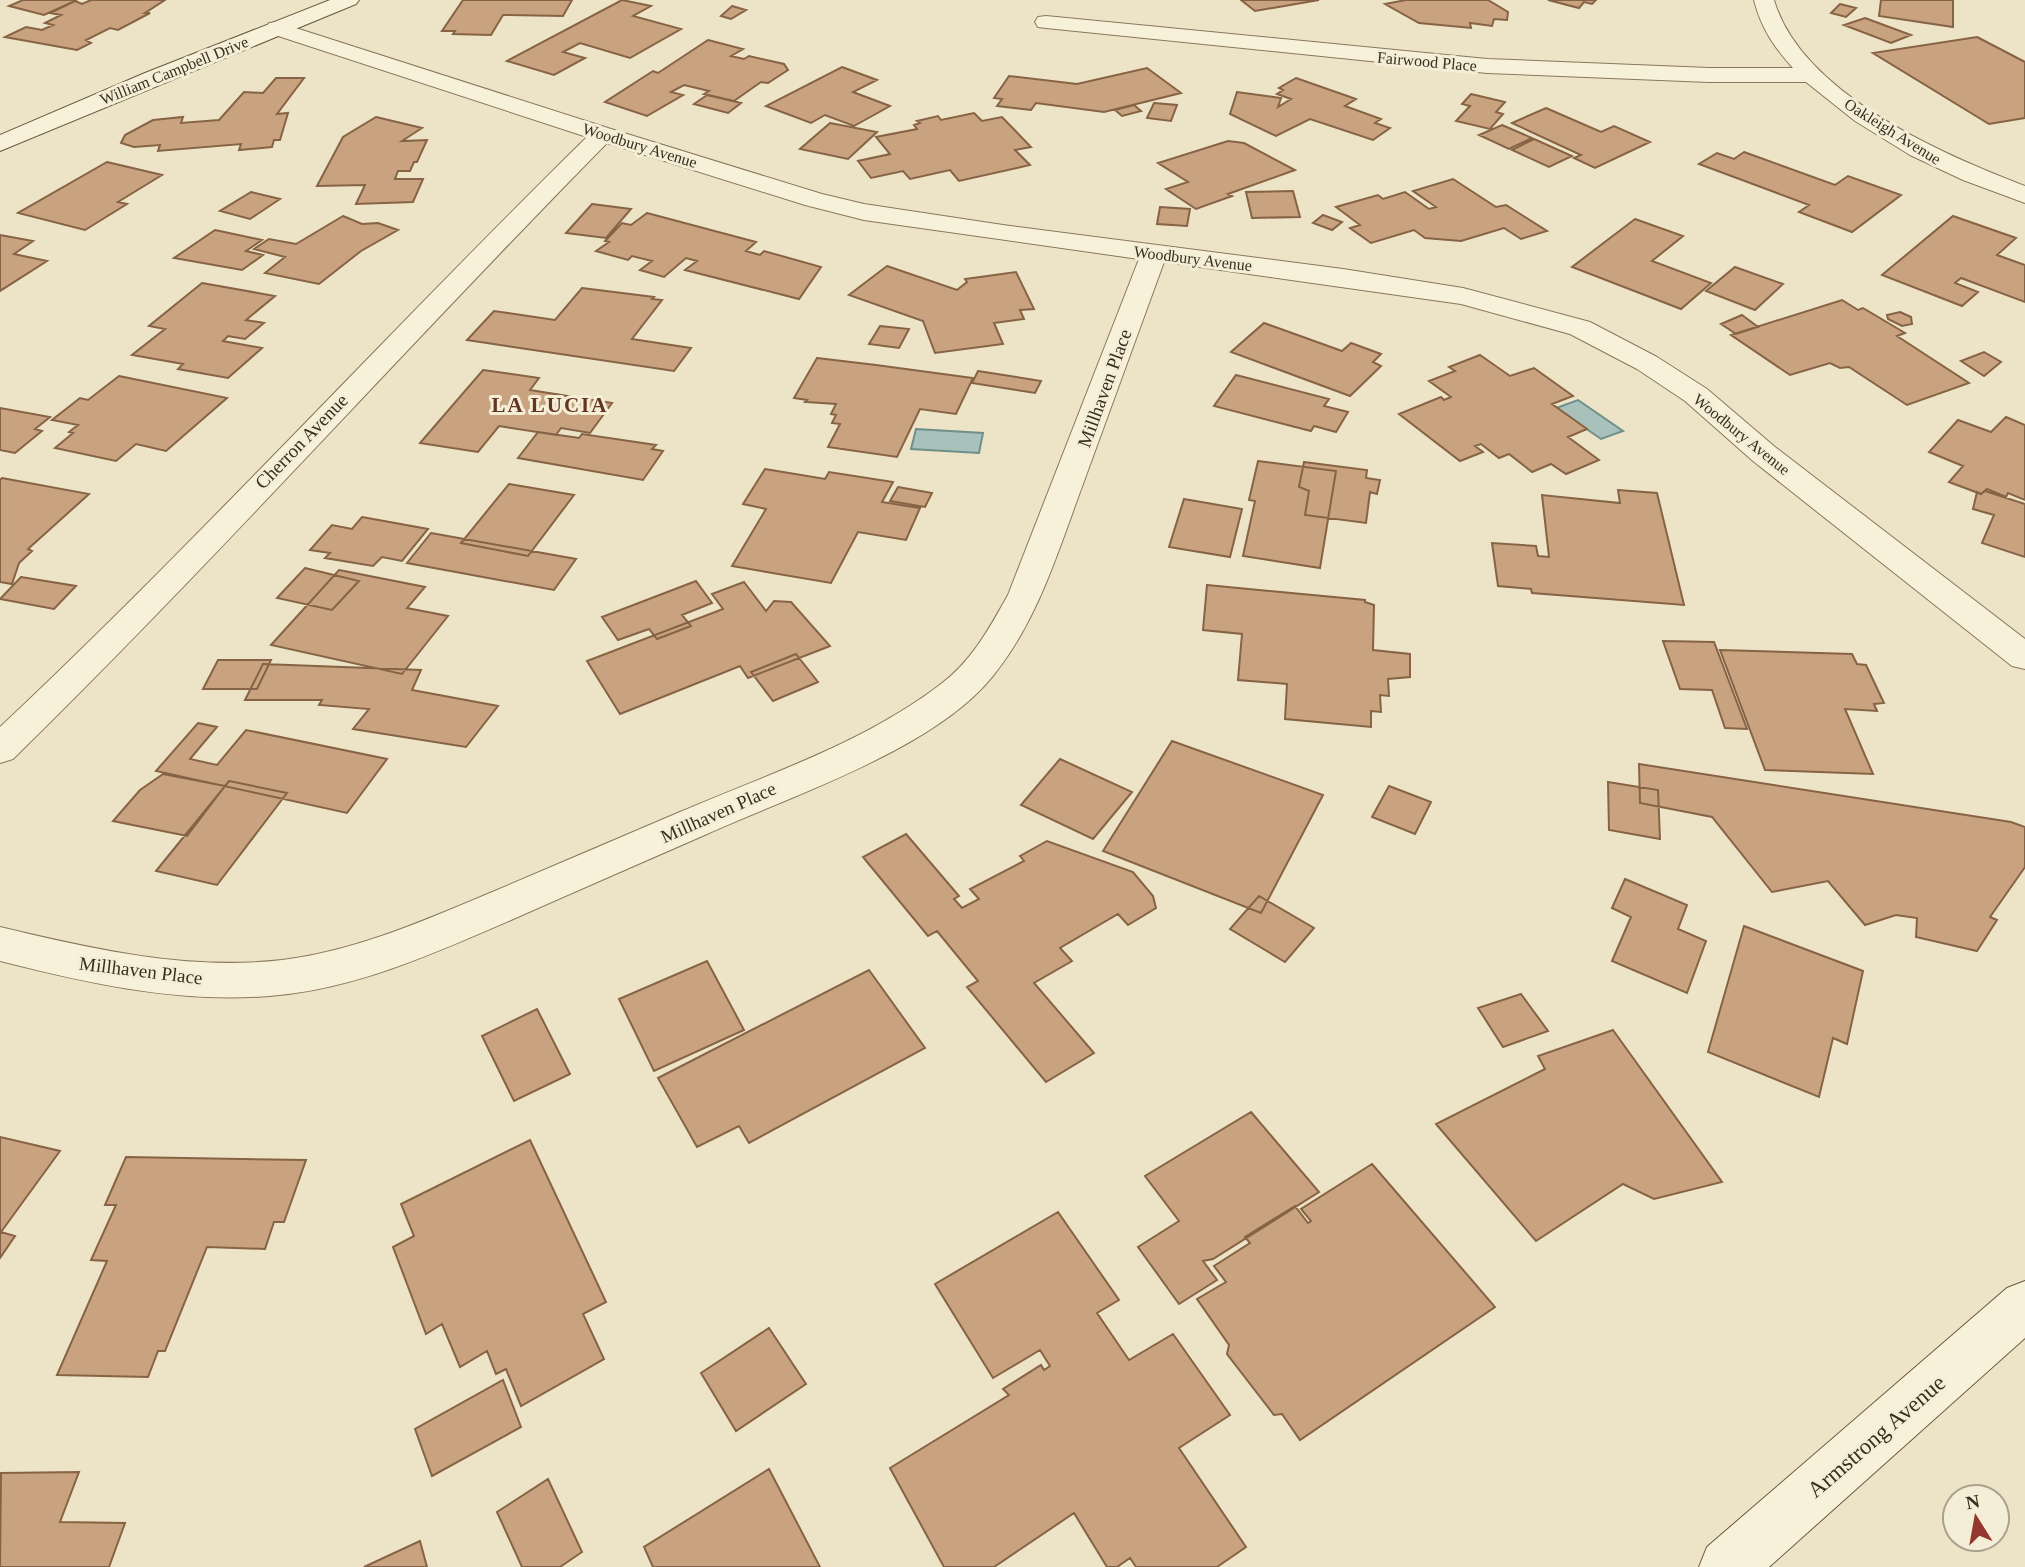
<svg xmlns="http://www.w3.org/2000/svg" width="2025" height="1567" viewBox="0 0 2025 1567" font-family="Georgia,serif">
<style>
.water{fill:#a8c1bb;stroke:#6f8f8a;stroke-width:2}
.building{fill:#c9a37f;stroke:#866344;stroke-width:2}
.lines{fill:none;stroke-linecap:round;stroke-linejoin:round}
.street-casing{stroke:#88775d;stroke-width:2}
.secondary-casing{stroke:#6a5840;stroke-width:2}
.street{fill:#f8f1da;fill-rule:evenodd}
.secondary{fill:#f8f1da;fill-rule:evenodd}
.labels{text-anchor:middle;stroke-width:6;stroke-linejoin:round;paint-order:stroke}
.far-street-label{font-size:16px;fill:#392e20;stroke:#f5eed7}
.street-label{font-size:19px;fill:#392e20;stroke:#f5eed7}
.far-district-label{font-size:21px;font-weight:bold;letter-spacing:2px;fill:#643421;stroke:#f5eed7}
.near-street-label{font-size:23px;fill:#392e20;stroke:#f5eed7}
</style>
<rect width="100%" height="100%" fill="#ede4c7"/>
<path class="water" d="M1578,400L1623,431L1601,439L1556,408Z
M916,429L983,433L979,453L911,449Z"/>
<path class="building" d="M23,0H77L44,15L9,6Z
M91,0H165L145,13H150L118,30L110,28L86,40L91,43L77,50L5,37L26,27L42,30L53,25L45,23L61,15L50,13L75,1L82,4Z
M463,0H572L563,16L503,15L491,35L453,34L455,31H442Z
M622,0L651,6L633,16L681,29L630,58L580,43L563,52L585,58L554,75L507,61Z
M1241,0H1319L1255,11Z
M1406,0H1488L1508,12L1507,20L1494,19L1492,26L1470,23L1471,28L1419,23L1385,4Z
M1548,0H1596L1592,4L1584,2L1579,8Z
M1881,0H1953V27L1879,16Z
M1840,4L1856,8L1846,17L1831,13Z
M732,6L746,10L731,19L721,16Z
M1865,18L1911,35L1891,43L1844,25Z
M1977,37L2025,62V118L1989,124L1873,53Z
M708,40L743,49L731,56L744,59L749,56L784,64L788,70L768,83L761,82L734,101L704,94L709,91L684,85L671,92L683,95L647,116L605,102L653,71L658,73Z
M842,67L877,80L853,92L890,106L854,126L825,115L811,123L766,106Z
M1147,68L1181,93L1104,112L1036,103L1031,110L997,106L1002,99L994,98L1009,76L1077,84Z
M276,78H304L277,114L288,113L280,140H274L272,147L239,150L241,144L158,151L160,145L134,147L121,143L125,135L153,120L183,117L181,123L219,120L244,92L263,93Z
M1296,78L1356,99L1345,106L1381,119L1375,123L1390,128L1373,140L1310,119L1276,136L1230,114L1237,92L1281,98L1278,107L1291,99L1277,94L1283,90L1279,88Z
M1471,94L1505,102L1496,112L1503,114L1490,129L1456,121L1470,106L1462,104Z
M707,95L741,103L728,113L694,104Z
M1154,103L1177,105L1171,121L1147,118Z
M1134,105L1141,111L1122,116L1115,110Z
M1546,108L1601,132L1614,126L1650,142L1595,168L1574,158L1581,155L1512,123Z
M974,113L982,121L1002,117L1031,147L1015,150L1030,165L959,181L950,170L910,179L903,171L871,178L858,161L890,154L876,137L917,129L914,125L920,123L917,121L938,116L941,120Z
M376,117L422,128L402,141L427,140L417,162H414L410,171H398L395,179H423L413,202L356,204L365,185L317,186L343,137Z
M830,123L877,132L848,159L800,149Z
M1502,125L1532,138L1509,149L1479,135Z
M1534,139L1572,156L1549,167L1512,150Z
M1228,141L1244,143L1295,170L1228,194L1232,196L1196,209L1166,189L1188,182L1158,163Z
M1744,152L1835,185L1848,176L1901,195L1852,232L1799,212L1809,205L1699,164L1717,153L1734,159Z
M107,162L162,175L118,202L127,204L85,230L18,213Z
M1453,179L1496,207L1506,205L1547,231L1521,239L1504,228L1461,241L1425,238L1414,230L1371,243L1350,228L1360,225L1336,207L1378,195L1383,199L1405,192L1429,209L1436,207L1413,191Z
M1293,191L1300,217L1252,218L1246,192Z
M251,192L280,199L250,219L220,211Z
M592,204L631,209L606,238L566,233Z
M1160,207L1190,209L1187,226L1157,224Z
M647,213L756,242L746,251L760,255L764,251L821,267L799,299L685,270L697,261L686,258L664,277L640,270L652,261L632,256L628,260L596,251L609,242L605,241L622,223L631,225Z
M1323,215L1342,222L1332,230L1313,223Z
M343,216L362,224L378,223L398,230L361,251L319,284L265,273L285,257L254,249L269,239L296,244Z
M1953,216L2016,238L1997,255L2025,265V302L1961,278L1955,283L1978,292L1962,306L1882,275Z
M1635,219L1683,236L1652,261L1711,283L1681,309L1572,267Z
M215,230L262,240L246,251L263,255L242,270L174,258Z
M0,235L33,241L14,254L47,261L0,291Z
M887,266L957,290L967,282L965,279L1016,272L1034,309L1020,310L1024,319L994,323L1003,344L935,353L923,321L849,295Z
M1735,267L1783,284L1755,310L1706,291Z
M202,283L275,296L246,320L264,323L245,339L228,336L223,341L262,348L228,378L178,369L183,364L132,355L165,329L149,326Z
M582,288L654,297L652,299L662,300L632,339L691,348L674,371L467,340L494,311L555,320Z
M1842,300L1858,310L1863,308L1905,333L1897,336L1969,383L1907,405L1849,367L1840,368L1830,363L1790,375L1731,335Z
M1900,312L1911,317L1912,324L1902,326L1888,319L1887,315Z
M1742,315L1758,327L1736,334L1721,324Z
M1264,323L1342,351L1351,343L1381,354L1373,362L1381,366L1350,396L1231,352Z
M880,326L909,329L899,348L869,344Z
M1984,352L2001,362L1984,376L1961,361Z
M1480,355L1510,376L1534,368L1573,396L1552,404L1587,429L1568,437L1599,460L1566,474L1551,464L1532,472L1509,454L1499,458L1481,444L1475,446L1483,452L1460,461L1399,414L1441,397L1444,400L1451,397L1429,381L1455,371L1449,367Z
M817,358L876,365L973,378L956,414L920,409L897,457L828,447L840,424L832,423L836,415L831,414L836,404L805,402L807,400L794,398Z
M483,370L539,378L530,390L612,403L590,433L561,428L556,435L499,426L478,452L420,443Z
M978,371L1041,381L1035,393L972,383Z
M1236,375L1329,399L1324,406L1348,412L1336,432L1314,426L1311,431L1214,406Z
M119,376L227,398L166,451L136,444L116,461L55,448L73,433L69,432L78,425L52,420L80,398L88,400Z
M0,408L50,417L35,429L42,431L15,453L0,450Z
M2006,417L2025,425V500L2008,493L2006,497L1987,489L1981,494L1949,482L1963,466L1929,452L1958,420L1991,432Z
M538,432L579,438L582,434L656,445L652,449L663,451L643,480L518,458Z
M1258,461L1336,471L1320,568L1243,556L1255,501L1249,500Z
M1304,462L1367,470L1366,478L1380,480L1377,494L1370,492L1366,523L1305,515L1309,491L1299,487Z
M765,469L825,479L829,472L893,482L882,502L920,508L906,540L858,532L831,583L732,566L766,509L743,504Z
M2,478L89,494L28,549L32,551L19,563L12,584L0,582V480Z
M509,484L574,495L528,556L461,543Z
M898,487L932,493L925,507L890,501Z
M1618,490L1657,493L1684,605L1532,593L1531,589L1498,586L1492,543L1536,546L1538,556L1549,557L1542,495L1620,503Z
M1985,491L2025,504V557L1982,543L1994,515L1973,509L1977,492L1981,494Z
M1184,499L1242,509L1230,557L1169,547Z
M362,517L428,529L402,561L382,557L373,566L325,558L330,553L310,550L332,525L352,529Z
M431,533L576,559L554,590L407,563Z
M305,568L359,581L332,610L277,598Z
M339,570L425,587L407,608L448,616L402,674L271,645Z
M21,577L76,586L54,609L0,599Z
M696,581L712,603L682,615L691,626L657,639L649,629L618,640L602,617Z
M744,582L766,611L774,601L791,602L830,646L748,678L740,666L620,714L587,661L723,609L712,594Z
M1207,585L1365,600V602L1374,605L1373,650L1410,654V677L1388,679L1389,696L1380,695L1381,712L1371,711V727L1285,719L1287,684L1238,680L1242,634L1203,630Z
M1663,641L1714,642L1747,729L1725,728L1712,690L1680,689Z
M1720,650L1852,654L1857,664L1866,665L1884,703L1874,704L1877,711L1845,709L1873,774L1765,770Z
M796,654L818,682L773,701L751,672Z
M218,660H271L257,689H203Z
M263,664L421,670L412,690L498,706L466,747L353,729L369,709L319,705L322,700H245Z
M198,723L217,727L190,759L217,765L246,730L387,759L347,813L156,771Z
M1172,741L1323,795L1261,913L1103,851Z
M1060,759L1132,792L1093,839L1021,805Z
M1639,764L2011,822L2025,827V867L1990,917L1997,920L1977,951L1916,937L1917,918L1896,915L1865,925L1828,881L1772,892L1712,817L1640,803Z
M163,774L225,786L187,836L113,821L140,790Z
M229,781L287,793L217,885L156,871Z
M1608,782L1658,790L1660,839L1609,830Z
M1389,786L1431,802L1415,834L1372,817Z
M906,834L959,896L954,899L962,908L979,899L970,889L1024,861L1020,856L1047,841L1133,872L1153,896L1156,908L1128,925L1118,914L1060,948L1072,961L1034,983L1094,1053L1046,1082L967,987L978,981L937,931L928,936L863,857Z
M1625,879L1687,905L1678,929L1706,941L1687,993L1612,961L1631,917L1612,908Z
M1259,896L1314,928L1285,962L1230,929Z
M1744,926L1863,971L1847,1044L1833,1038L1819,1097L1708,1052Z
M707,961L744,1030L654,1071L619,999Z
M869,970L925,1048L749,1143L739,1126L697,1147L658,1078Z
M1521,994L1548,1031L1503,1047L1478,1008Z
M537,1009L570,1074L514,1101L482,1036Z
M1613,1030L1722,1182L1654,1199L1623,1184L1536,1241L1436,1124L1545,1069L1538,1056Z
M1251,1112L1319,1192L1213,1259L1203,1261L1217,1280L1179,1304L1138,1247L1179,1221L1145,1176Z
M0,1137L60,1151L1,1232L15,1236L0,1258Z
M530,1140L606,1302L583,1314L604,1359L521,1406L506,1369L496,1374L487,1351L460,1367L442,1324L426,1334L393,1247L414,1236L401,1204Z
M126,1157L306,1160L284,1222H274L265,1249L207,1247L165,1351H158L148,1377L57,1375L107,1261L91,1260L116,1205H105Z
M1372,1164L1495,1307L1300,1440L1282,1414L1274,1415L1227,1354L1229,1345L1197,1299L1226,1282L1214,1266L1250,1243L1245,1237L1295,1206L1308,1223L1311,1221L1301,1209Z
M1058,1212L1119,1300L1097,1313L1129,1360L1173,1334L1230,1415L1179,1448L1246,1547L1217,1567H1136L1130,1558L1117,1567H1107L1074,1513L994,1567H944L890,1468L1009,1395L1003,1389L1041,1365L1044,1370L1050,1366L1040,1350L993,1378L935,1284Z
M769,1328L806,1384L736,1431L701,1373Z
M503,1380L521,1427L432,1476L415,1429Z
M769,1469L820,1567H653L644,1547Z
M79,1472L60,1522L125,1523L109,1567H0L1,1473Z
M548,1479L582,1552L560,1567H522L497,1512Z
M420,1541L427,1567H364Z"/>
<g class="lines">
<g class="street-casing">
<path id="street" d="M1754,0H1774C1801,93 1941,154 2025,186V203L1963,180L1910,155L1855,121L1806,82H1709L1487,73L1046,28L1038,27L1035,22L1038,17L1046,16L1487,59L1709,68H1793C1774,47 1761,28 1754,0Z
M277,22L611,129L822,194L864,204L1003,225L1343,269L1463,288L1590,322L1657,357L1707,389L1775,447L2025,639V669L2012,666L1753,461L1685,401L1637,369L1570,334L1461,304L1164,262C1137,336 1110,410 1083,484C1058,551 1038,621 992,677C934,749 791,796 707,834C641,863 576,891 511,920C437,952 360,987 279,995C185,1005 91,984 0,961V927C92,949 188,971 282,960C355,951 423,921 490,893C553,866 617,839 680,812C769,774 864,743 941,684C972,661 990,627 1008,595L1139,259L864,220L805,205L607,143C407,346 217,559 13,759L0,763V727C202,537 389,331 587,137L269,33L266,28L269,23Z"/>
</g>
<g class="secondary-casing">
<path id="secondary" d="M330,0H359L356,4L0,151V135L145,73Z
M2025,1281V1338L1769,1567H1699L1707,1547L2007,1288Z"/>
</g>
<use href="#street" class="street"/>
<use href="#secondary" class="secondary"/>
</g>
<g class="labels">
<g class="far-street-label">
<text transform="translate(1427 61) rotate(5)" y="6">Fairwood Place</text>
<text transform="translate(174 70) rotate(-22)" y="6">William Campbell Drive</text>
<text transform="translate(1893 131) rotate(32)" y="6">Oakleigh Avenue</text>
<text transform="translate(640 145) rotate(17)" y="6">Woodbury Avenue</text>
<text transform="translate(1193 258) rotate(7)" y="6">Woodbury Avenue</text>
<text transform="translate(1742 434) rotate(39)" y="6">Woodbury Avenue</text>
</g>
<g class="street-label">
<text transform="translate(1104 388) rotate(-70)" y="7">Millhaven Place</text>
<text transform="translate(301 441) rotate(-46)" y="7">Cherron Avenue</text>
<text transform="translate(718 812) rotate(-24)" y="7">Millhaven Place</text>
<text transform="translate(141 970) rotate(7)" y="7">Millhaven Place</text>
</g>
<g class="far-district-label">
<text x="550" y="412">LA LUCIA</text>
</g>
<g class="near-street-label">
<text transform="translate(1876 1436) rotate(-41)" y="8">Armstrong Avenue</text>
</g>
</g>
<g transform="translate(1976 1518) rotate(349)"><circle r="33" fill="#f5eed7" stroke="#aaa18e" stroke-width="2"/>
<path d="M0-5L12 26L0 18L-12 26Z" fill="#95362f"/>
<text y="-10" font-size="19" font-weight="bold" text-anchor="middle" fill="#392e20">N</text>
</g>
</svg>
